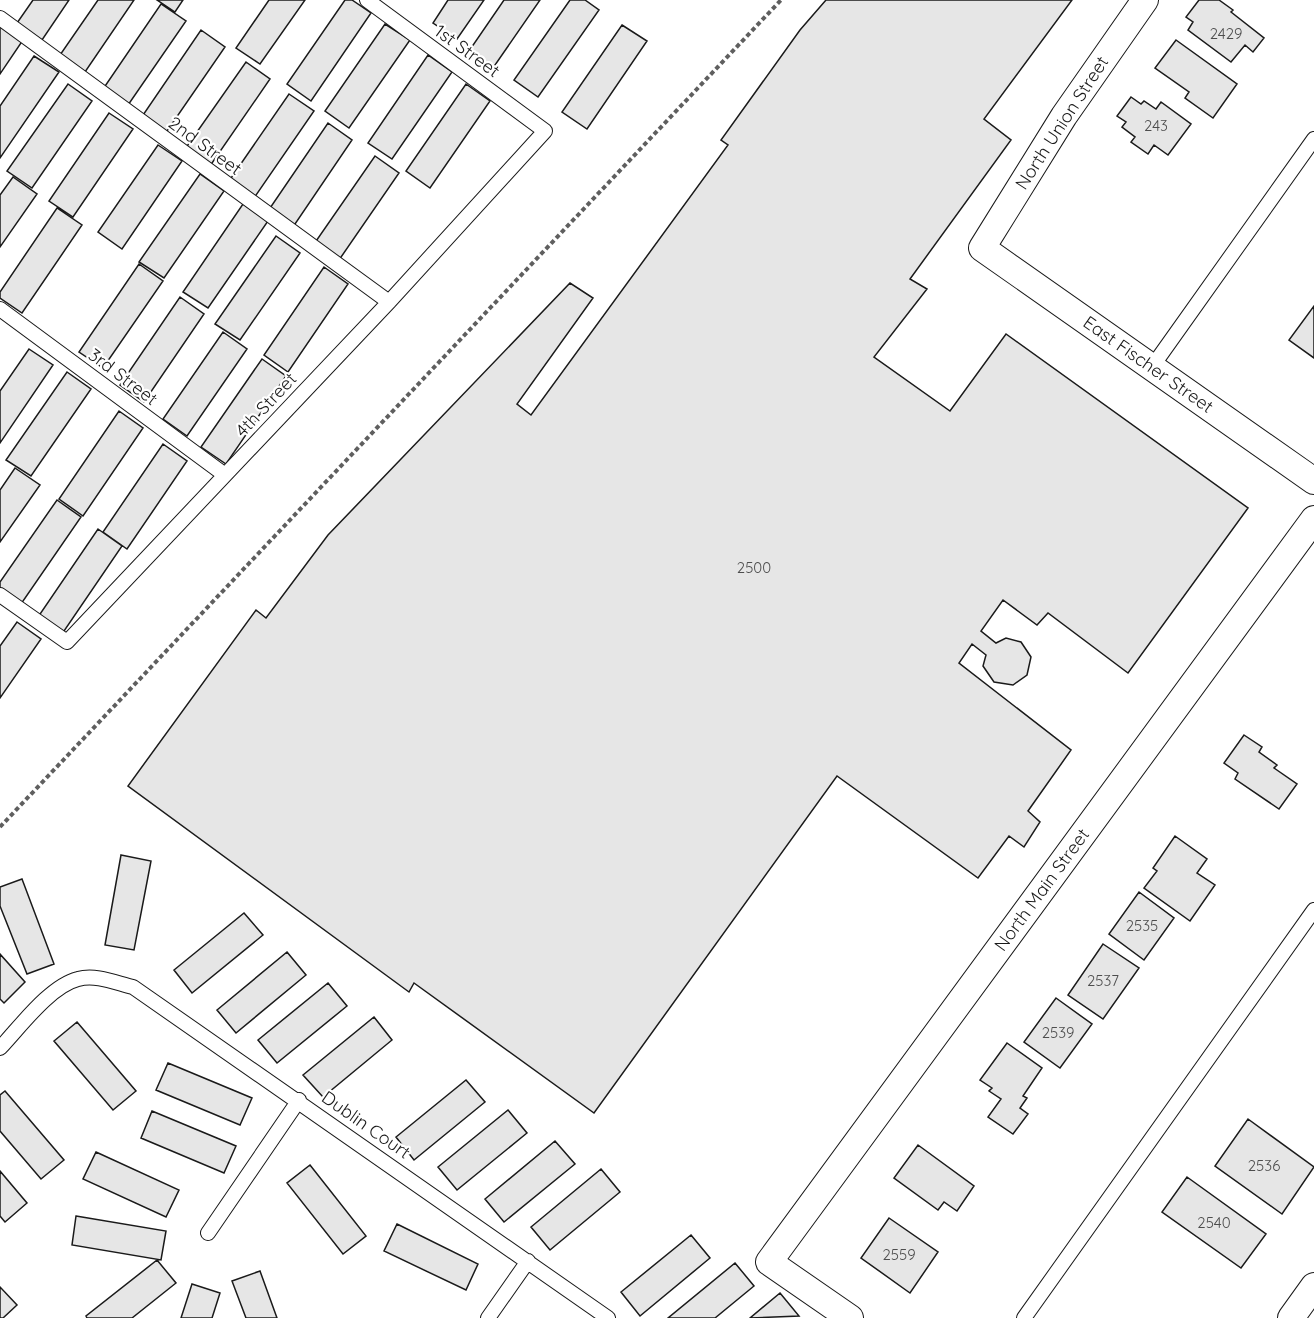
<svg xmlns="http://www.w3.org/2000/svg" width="1314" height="1318" viewBox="0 0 1314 1318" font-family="Quicksand,sans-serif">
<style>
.building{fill:#e6e6e6;stroke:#1a1a1a;stroke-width:1.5}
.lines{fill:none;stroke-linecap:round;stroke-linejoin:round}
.lane-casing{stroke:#1a1a1a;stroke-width:16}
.street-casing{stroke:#1a1a1a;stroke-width:28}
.path{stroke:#5f5f5f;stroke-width:4;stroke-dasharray:4.5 3;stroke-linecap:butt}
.lane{stroke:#fff;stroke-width:14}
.street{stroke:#fff;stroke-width:26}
.labels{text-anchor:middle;stroke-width:4.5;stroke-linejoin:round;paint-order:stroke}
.number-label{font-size:15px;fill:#4d4d4d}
.street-label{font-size:18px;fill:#1a1a1a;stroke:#fff}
</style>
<rect width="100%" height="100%" fill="#fff"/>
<path class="building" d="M33,0H69L42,40L17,23Z
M98,0H134L85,72L60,55Z
M157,0H183L175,12Z
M269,0H305L260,64L236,48Z
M345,0H352L371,13L311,101L287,84Z
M448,0H484L457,39L433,23Z
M504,0H540L493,68L469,51Z
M570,0H585L599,10L538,97L514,80Z
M826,0H1072L984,119L1011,140L910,279L927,289L874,357L950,411L1006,334L1248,508L1128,673L1048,613L1037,625L1003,600L981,631L996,643L1006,638L1021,642L1031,657L1027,675L1013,685L994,682L983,666L986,655L972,644L959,663L1071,750L1028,811L1040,822L1024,847L1009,836L978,878L837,776L594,1113L414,983L409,992L128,786L256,610L266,618L328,535L570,283L593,298L517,404L531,415L728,145L721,140L800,30Z
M1199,0H1219L1233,10L1231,12L1264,38L1253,52L1245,45L1231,62L1188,30L1193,22L1186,17Z
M161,4L186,21L126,108L101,92Z
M385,24L410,40L349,128L325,111Z
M0,25L23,40L0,74Z
M622,25L647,41L587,129L562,112Z
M201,30L225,47L165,134L141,118Z
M1176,40L1237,84L1213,118L1185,98L1189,92L1155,68Z
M428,55L452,72L392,159L368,143Z
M34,56L59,72L0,158V106Z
M246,62L270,79L210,166L185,149Z
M68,84L92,101L32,188L7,171Z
M466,84L490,101L430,188L406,171Z
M289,94L314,111L254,198L229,181Z
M1131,97L1141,104L1144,101L1156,109L1161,102L1191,124L1168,155L1154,145L1148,154L1131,142L1135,137L1122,127L1126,122L1117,116Z
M109,113L133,129L73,217L49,201Z
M328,123L352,140L293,227L268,211Z
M158,145L182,161L122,249L98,232Z
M375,156L399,173L339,260L314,244Z
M200,174L224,191L164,278L139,262Z
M13,177L37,194L0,247V195Z
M243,204L268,221L208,308L183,292Z
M57,208L82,225L22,313L0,298V292Z
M276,236L300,253L240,340L215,324Z
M139,264L163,281L103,368L79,352Z
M324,267L348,284L288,372L264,355Z
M180,297L204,314L144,402L120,385Z
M1314,306V358L1289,340Z
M223,332L247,349L187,436L163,419Z
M29,349L53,365L0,443V391Z
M262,359L286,376L226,464L201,447Z
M67,372L91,389L31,476L6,460Z
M119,411L143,428L83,516L59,499Z
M163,444L187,461L127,549L103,532Z
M15,468L40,485L0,542V490Z
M57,500L81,517L21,604L0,589V582Z
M98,529L122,546L62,634L38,617Z
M17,622L41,639L0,698V646Z
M1244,735L1262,747L1259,752L1277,765L1274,768L1297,784L1279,809L1235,779L1238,773L1224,763Z
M1175,836L1207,859L1197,873L1215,885L1190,921L1144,888L1157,871L1153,868Z
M121,855L151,861L134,950L105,945Z
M22,879L54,964L27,974L0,906V887Z
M1139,892L1174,918L1144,960L1109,934Z
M244,913L263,935L192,993L174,970Z
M1103,944L1139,968L1103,1019L1068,995Z
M287,952L306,975L236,1033L217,1010Z
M0,954L25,982L4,1003L0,999Z
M328,983L347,1006L277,1063L258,1040Z
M1056,998L1092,1024L1060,1068L1024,1042Z
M374,1017L392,1040L323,1097L303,1075Z
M77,1022L136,1091L113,1110L54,1041Z
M1007,1043L1042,1068L1023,1096L1027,1098L1020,1108L1028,1114L1013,1134L988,1117L1001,1099L989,1091L992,1088L980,1080Z
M168,1063L252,1098L240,1125L156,1090Z
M466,1080L485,1102L414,1160L396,1137Z
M5,1091L64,1160L41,1179L0,1131V1095Z
M508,1110L527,1133L457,1190L438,1167Z
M152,1111L236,1146L224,1173L141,1138Z
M1248,1119L1314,1167L1282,1214L1215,1166Z
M555,1141L575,1164L504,1222L485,1199Z
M918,1145L974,1186L957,1211L944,1202L938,1210L894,1178Z
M96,1152L179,1190L166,1217L83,1179Z
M310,1165L366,1236L343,1254L287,1183Z
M601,1169L620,1192L550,1250L531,1227Z
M0,1171L27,1203L5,1222L0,1216Z
M1187,1177L1266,1234L1241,1268L1162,1212Z
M76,1216L166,1231L161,1260L72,1245Z
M889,1218L938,1252L910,1293L861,1258Z
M397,1224L478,1264L466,1290L384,1251Z
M691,1235L710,1258L640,1316L621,1292Z
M157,1260L176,1283L132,1318H87L86,1316Z
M735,1263L754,1286L715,1318H668Z
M260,1271L277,1318H246L232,1281Z
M192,1284L220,1293L212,1318H181Z
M0,1287L17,1305L3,1318H0Z
M780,1293L799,1316L750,1318Z"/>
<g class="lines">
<g class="lane-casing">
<path id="lane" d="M0,18L389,302
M0,309L225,475
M1152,367L1314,139
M0,595L67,642L389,302L545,131L367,0
M0,1048C20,1027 50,986 78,979C96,974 116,983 133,987L608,1318
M208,1233L299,1100
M488,1318L528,1261
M1024,1318L1314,910"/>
</g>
<g class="street-casing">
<g id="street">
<path id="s1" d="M1145,0L1064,116L982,248L1314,481"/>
<path id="s2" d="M850,1318L769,1262L1314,519"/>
<path d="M1291,1318L1314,1286"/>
</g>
</g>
<path class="path" d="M0,827L781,0"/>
<use href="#lane" class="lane"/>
<use href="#street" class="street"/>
</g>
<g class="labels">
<g class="number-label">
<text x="1226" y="39">2429</text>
<text x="1156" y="131">243</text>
<text x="754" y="573">2500</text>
<text x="1142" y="931">2535</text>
<text x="1103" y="986">2537</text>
<text x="1058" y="1038">2539</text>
<text x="1264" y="1171">2536</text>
<text x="1214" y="1228">2540</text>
<text x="899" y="1260">2559</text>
</g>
<g class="street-label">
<text transform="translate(467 51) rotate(36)" y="6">1st Street</text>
<text transform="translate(1062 123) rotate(-57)" y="6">North Union Street</text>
<text transform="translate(205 146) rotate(36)" y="6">2nd Street</text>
<text dy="6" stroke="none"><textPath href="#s1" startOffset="500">East Fischer Street</textPath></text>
<text transform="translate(123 377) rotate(37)" y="6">3rd Street</text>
<text transform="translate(266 405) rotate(-47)" y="6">4th Street</text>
<text dy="6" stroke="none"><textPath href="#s2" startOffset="560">North Main Street</textPath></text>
<text transform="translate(366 1125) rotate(35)" y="6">Dublin Court</text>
</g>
</g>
</svg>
